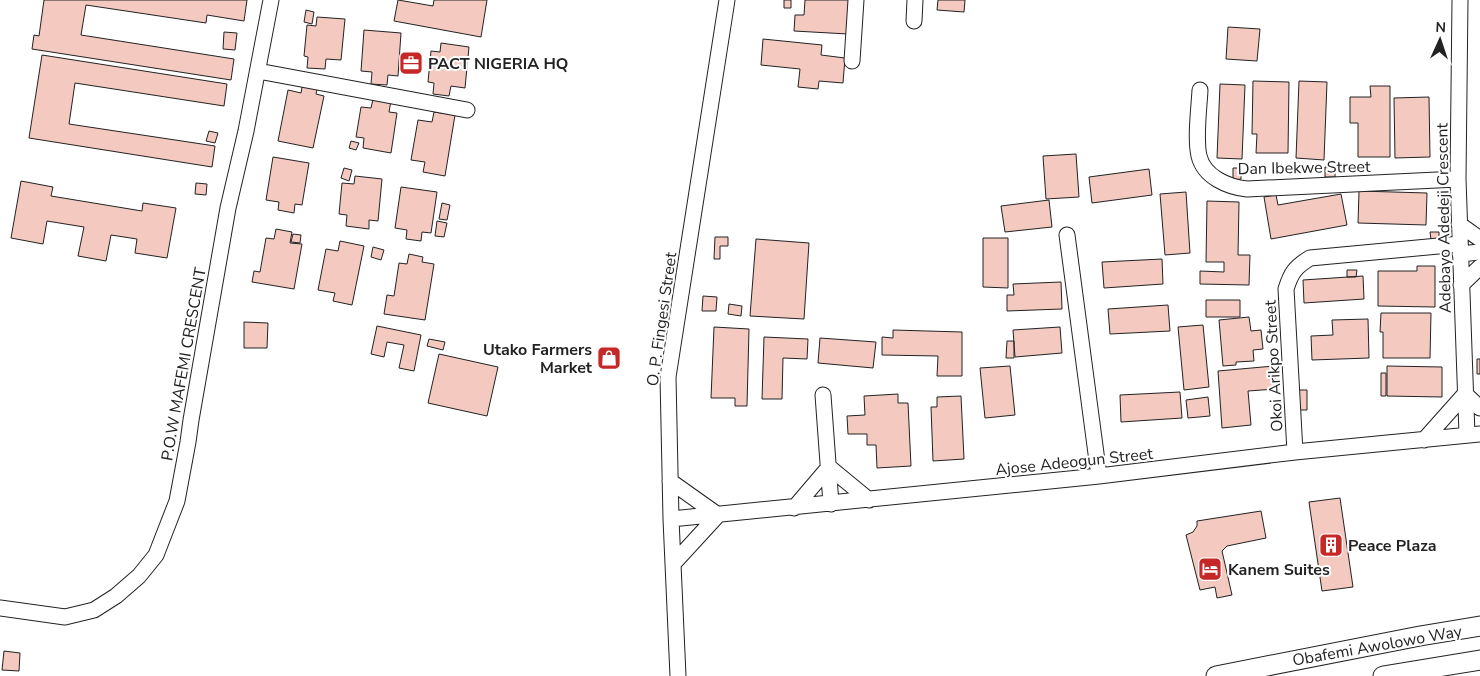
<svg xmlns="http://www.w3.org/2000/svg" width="1480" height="676" viewBox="0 0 1480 676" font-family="'Nunito Sans',sans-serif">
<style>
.building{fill:#f3c9c0;stroke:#222}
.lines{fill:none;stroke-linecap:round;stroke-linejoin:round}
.minor-casing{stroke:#222;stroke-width:17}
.major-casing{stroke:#222;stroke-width:21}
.minor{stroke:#fff;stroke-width:15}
.major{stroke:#fff;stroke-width:19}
.labels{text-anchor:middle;stroke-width:4;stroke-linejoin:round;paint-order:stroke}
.poi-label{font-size:16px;font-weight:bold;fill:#222;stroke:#fff;text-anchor:start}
.street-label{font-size:16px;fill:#222;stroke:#fff}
</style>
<rect width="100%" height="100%" fill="#fff"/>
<path class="building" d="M44,0H247L244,21L207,15L206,23L86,5L81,35L234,59L231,80L32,49L34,35L39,36Z
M398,0L433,6L434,0H487L481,37L394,21Z
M784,0H791V8H784Z
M805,0H850L848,34L794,31L795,15H804Z
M938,0H965L964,12L937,10Z
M306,10L314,12L312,24L304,22Z
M317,17L345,19L341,60L326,59L325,69L307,68L308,57L304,56L307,25L316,26Z
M1228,27L1260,29L1257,61L1226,59Z
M364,30L401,33L398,76L388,75L387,85L371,84L372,72L361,71Z
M224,32L237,33L235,50L223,49Z
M763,39L822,45L821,55L845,58L843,83L819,81L818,89L798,87L800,69L761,65Z
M441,43L469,47L465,88L451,86L449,96L433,94L434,83L428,82L431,51L440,52Z
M42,55L227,84L224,106L75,83L69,124L215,146L212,167L29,138Z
M1253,81L1289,82L1288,153H1256L1257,134H1252Z
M1299,81L1327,82L1324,160L1296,158Z
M303,82L318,85L316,94L324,96L313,148L278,141L288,90L301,93Z
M1220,84L1245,85L1242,159L1217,158Z
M1370,86H1390V157H1358V123H1350V97H1371Z
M1429,97L1430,157L1395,158L1394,98Z
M373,99L391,101L389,112L397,113L391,153L363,148L364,138L356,137L361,107L371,108Z
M434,112L455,115L445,176L423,172L425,162L411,160L418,120L432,122Z
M209,131L218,133L215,143L206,141Z
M351,141L359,143L356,150L349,148Z
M1076,154L1079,197L1046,199L1043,156Z
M273,157L309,163L302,205L295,204L294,213L278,210L279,202L266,200Z
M1325,167H1335V177H1325Z
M344,168L352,170L349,181L341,178Z
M1233,168H1241V179L1233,180Z
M1149,169L1152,195L1092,203L1089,177Z
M355,176L382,179L378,221L369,220V229L346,226L347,215L339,214L342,183L354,184Z
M21,181L53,187L51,196L142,211L143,203L176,208L167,258L135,253L137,239L111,235L106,261L78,256L84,227L47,221L43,244L11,238Z
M196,183L207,184L206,195L195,194Z
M401,187L437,192L431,233L422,232L421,241L406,239L407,230L395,228Z
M1359,191L1427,193L1426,225L1358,223Z
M1186,192L1190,253L1165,255L1160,194Z
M1341,194L1347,225L1271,239L1264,197L1276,195L1278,205Z
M1049,200L1052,227L1005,232L1001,206Z
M1207,201L1239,202L1238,255H1250L1249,285L1200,284V271L1224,272V262H1206Z
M442,203L450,205L447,220L439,219Z
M437,221L447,223L444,237L435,236Z
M276,229L292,232L290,243L302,244L294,289L252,282L254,271L260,272L266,238L274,239Z
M1430,232H1439V240H1431Z
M293,234L301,235L300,243L291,242Z
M715,237H728V246H720V259H714Z
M983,238H1008V288L983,287Z
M756,239L809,243L804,319L750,316Z
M340,241L364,246L352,305L333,301L335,293L318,290L326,249L338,251Z
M373,247L384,250L381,260L371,257Z
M409,254L423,257L422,262L434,264L425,320L384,314L387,295L394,296L399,263L407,264Z
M1162,259L1163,284L1104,288L1102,262Z
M1417,266H1435V307L1378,306V271H1417Z
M1347,270H1357L1356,277H1347Z
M1363,276L1364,299L1304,303L1303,280Z
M1061,282L1062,309L1007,311V295H1014L1013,284Z
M703,296L717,297L716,311H702Z
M1206,300H1240V317H1206Z
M729,304L742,306L741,316L728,314Z
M1168,305L1170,331L1110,334L1108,309Z
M1381,313H1431L1430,358H1383V332H1380Z
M1249,317L1251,331L1261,330L1263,349L1253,350L1254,361L1236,362V365L1223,366L1219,320Z
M1368,319L1369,358L1312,360L1311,336L1333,335L1332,320Z
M244,322L268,323L267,348H244Z
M1203,325L1209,387L1184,390L1178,327Z
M377,326L421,335L414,371L399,368L404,345L387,342L384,357L371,354Z
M714,327L749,329L747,406H735V398H711Z
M1060,327L1062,353L1015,357L1013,330Z
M893,330L962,332V376H937L938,356L882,355V337L893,338Z
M764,337L808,339L807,359L783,358L782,399H762Z
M820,338L876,342L873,368L818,363Z
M429,339L445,342L443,350L427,346Z
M1007,341H1014V358H1006Z
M439,354L498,367L487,416L428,403Z
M1477,359H1480V374H1477Z
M1010,366L1015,415L985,418L980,368Z
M1274,366L1276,389L1248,391L1251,425L1222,428L1218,371Z
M1387,366L1442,367V397L1387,396Z
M1381,373H1386V396H1381Z
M1296,390H1307V410H1296Z
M1180,392L1182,418L1121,422L1120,395Z
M898,394V403H908L911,466L877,468L876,445H867V434H848L847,416L865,415L864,396Z
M961,396L964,459L933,461L931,407H937V397Z
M1208,397L1210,416L1188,418L1186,400Z
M1340,498L1353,587L1322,591L1309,502Z
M1261,511L1266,538L1227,546L1222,551L1232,595L1217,598L1215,587L1200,590L1186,535L1193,532L1197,526V521Z
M4,651L20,653L19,671L2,670Z"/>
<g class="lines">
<g class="minor-casing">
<path id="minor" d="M1460,0L1458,179L1467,435
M914,21L915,0
M852,61L856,0
M258,71L467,110
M1200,90C1199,109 1195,138 1199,156C1204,177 1228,187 1247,189L1458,179
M1459,224L1480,239
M1067,235L1099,476
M1460,254L1480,252
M1461,285L1480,267
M823,395L831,504
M1424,440L1465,394L1480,408
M1295,452L1286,289C1291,273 1295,267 1310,258L1460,244
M670,481L718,515L673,564
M794,508L829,467L869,500
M671,519L1099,476L1295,452L1480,434
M0,608L65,617L94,610L116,596L139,576L156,555L177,501L188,442L191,420L228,208L246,131L271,0
M678,676L671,519L668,377L727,0"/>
</g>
<g class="major-casing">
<path id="major" d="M1216,676L1420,636L1480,626
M1383,676L1480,660"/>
</g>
<use href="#minor" class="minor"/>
<use href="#major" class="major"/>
</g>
<defs>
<g id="office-square" transform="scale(1.25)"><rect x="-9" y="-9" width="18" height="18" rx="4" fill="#c62828" stroke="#fff"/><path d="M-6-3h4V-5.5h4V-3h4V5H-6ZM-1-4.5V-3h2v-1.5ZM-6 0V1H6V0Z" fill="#fff"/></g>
<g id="shop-square" transform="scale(1.25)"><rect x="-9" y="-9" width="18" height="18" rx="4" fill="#c62828" stroke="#fff"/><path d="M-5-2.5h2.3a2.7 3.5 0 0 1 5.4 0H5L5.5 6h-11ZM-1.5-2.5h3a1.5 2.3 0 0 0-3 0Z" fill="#fff"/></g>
<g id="building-square" transform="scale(1.25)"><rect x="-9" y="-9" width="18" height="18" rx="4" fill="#c62828" stroke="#fff"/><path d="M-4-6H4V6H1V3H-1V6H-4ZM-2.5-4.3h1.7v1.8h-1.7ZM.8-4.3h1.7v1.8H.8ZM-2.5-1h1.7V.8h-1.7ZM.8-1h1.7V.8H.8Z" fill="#fff"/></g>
<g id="hotel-square" transform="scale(1.25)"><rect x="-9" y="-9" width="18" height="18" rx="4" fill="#c62828" stroke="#fff"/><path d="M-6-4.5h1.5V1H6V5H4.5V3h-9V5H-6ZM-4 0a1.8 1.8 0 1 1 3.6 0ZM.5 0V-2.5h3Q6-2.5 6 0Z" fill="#fff"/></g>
</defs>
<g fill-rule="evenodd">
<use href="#office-square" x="411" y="63"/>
<use href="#shop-square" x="609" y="358"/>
<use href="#building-square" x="1331" y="545"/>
<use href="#hotel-square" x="1210" y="569"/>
</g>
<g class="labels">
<g class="poi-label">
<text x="428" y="69">PACT NIGERIA HQ</text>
<text x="592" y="355" text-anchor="end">Utako Farmers<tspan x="592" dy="18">Market</tspan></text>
<text x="1348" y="551">Peace Plaza</text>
<text x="1228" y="575">Kanem Suites</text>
</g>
<g class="street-label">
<text transform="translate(1304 167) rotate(-1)" y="6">Dan Ibekwe Street</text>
<text transform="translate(1443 218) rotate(-91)" y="6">Adebayo Adedeji Crescent</text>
<text transform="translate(661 319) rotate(-82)" y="6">O. P. Fingesi Street</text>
<text transform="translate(183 364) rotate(-80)" y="6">P.O.W MAFEMI CRESCENT</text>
<text transform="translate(1273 366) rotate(-93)" y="6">Okoi Arikpo Street</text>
<text transform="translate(1074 461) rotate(-6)" y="6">Ajose Adeogun Street</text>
<text transform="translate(1377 645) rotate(-10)" y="6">Obafemi Awolowo Way</text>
</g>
</g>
<g transform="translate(1440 40) rotate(3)" stroke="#ffffff" stroke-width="4" paint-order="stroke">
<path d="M0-4L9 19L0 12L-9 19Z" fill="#222222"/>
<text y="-8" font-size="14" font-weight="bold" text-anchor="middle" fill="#222222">N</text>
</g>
</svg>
